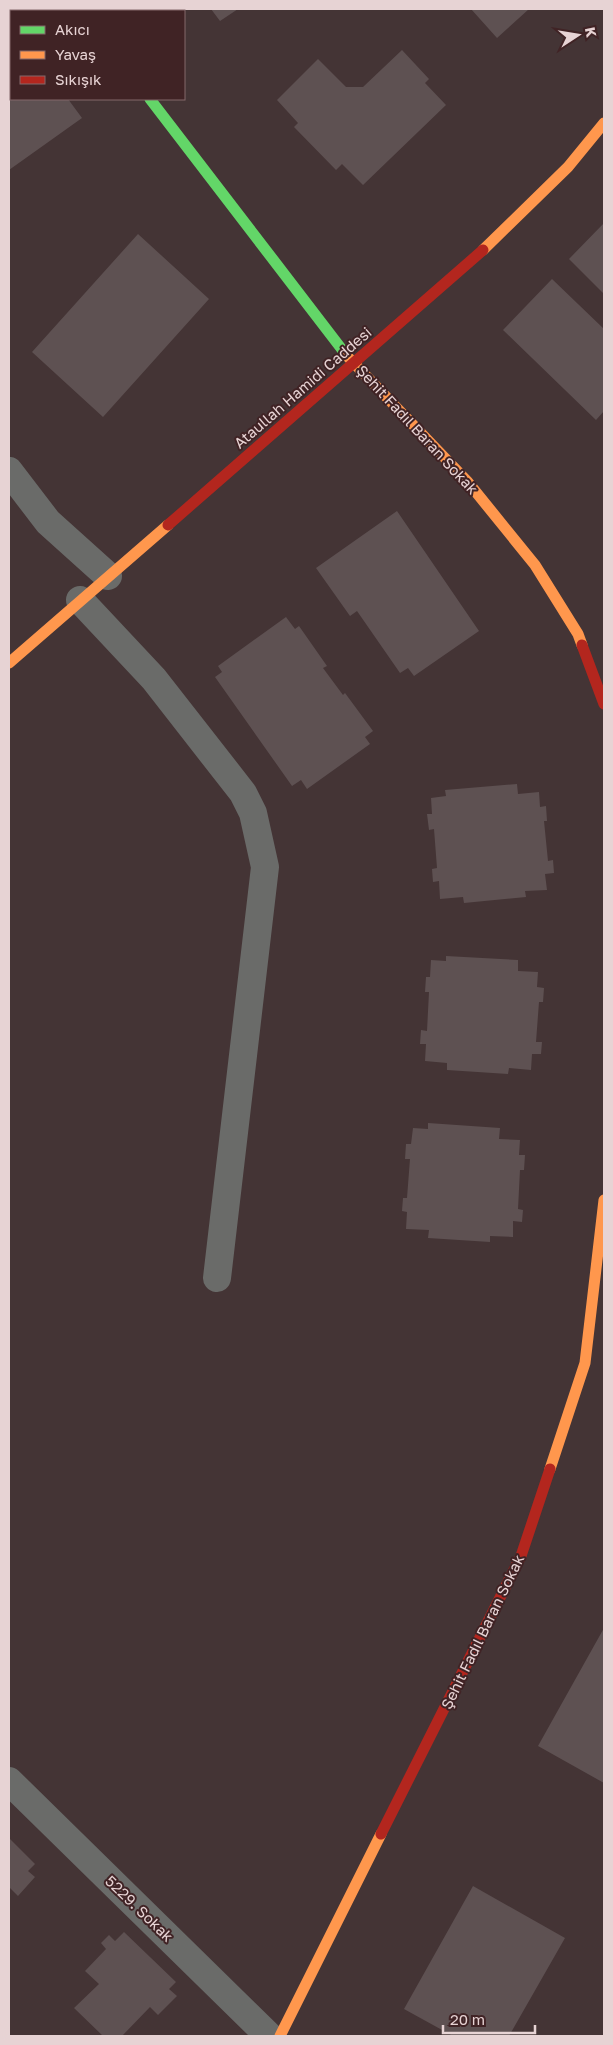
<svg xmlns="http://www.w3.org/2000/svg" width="613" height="2045" viewBox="0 0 613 2045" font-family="'Golos Text',sans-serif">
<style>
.building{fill:#5e5152}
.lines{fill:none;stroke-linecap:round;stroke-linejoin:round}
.street{stroke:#6a6b69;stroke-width:28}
.fast{stroke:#63d668;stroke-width:11}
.slow{stroke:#ff974d;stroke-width:11}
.jam{stroke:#b3261e;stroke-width:11}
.labels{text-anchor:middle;stroke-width:4;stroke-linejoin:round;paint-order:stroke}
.street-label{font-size:15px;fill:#e7d3d4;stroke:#402325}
</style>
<rect width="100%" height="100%" fill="#443435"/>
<path class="building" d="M211,9H238L220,21Z
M471,9H529L497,38Z
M9,16L11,19V99H68L82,118L9,170Z
M402,50L429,79L425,83L446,105L363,185L342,164L336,170L294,127L298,123L277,100L318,59L346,87H363Z
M604,223V294L569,259Z
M138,234L209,299L103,417L32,352Z
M552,279L604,329V411L596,420L503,330Z
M397,511L479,631L414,676L408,668L400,673L357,611L350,616L316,568Z
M286,617L295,629L299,626L327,666L323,668L343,695L345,693L373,731L365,737L370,744L307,789L301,780L292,786L215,677L222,672L218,666Z
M517,784L518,794L539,792L540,807L546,806L547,821H544L548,861L553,860L554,873L545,874L547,890L525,891L526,897L464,903L463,897L440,899L439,881L433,882L432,869L437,868L434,829L429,830L427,814H432L431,798L446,796L445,790Z
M446,956L518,960V971L538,972L537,987L544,988L543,1002H539L536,1042H542L541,1054H532L531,1070L509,1068L508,1074L447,1070V1063L425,1061L426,1044H420L421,1030L427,1031L429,992H425L426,977H430L431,960L446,961Z
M428,1123L500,1128L499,1139L520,1140L519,1155H525L524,1170H520L518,1209L523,1210L522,1222L513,1221V1237L490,1236V1242L428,1238L429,1230L406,1229L407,1212L402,1211L403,1198H407L410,1159H405L406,1144H411L413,1128L428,1129Z
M604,1628V1783L538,1746Z
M9,1838L35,1864L28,1871L35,1877L18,1896L10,1888L9,1889Z
M473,1886L565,1938L509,2036H453L404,2009Z
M124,1932L176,1982L169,1989L177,1996L158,2015L150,2007L122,2036H103L74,2008L99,1984L85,1971L106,1949L101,1943L109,1935L115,1941Z"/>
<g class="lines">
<path class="street" d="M81,9L83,11
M9,471L48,522L108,576
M80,600L154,679L243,793L253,813L265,867L217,1278
M9,1781L269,2036"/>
<path class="fast" d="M150,99L347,356"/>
<path class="slow" d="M483,250L568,167L604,123
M347,356L467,481L535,565L578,634L582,645
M9,663L168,525
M550,1469L585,1363L604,1200
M280,2036L381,1834"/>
<path class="jam" d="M168,525L483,250
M582,645L604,704
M381,1834L521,1556L550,1469"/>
</g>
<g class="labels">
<g class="street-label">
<text transform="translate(303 388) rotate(-41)" y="5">Ataullah Hamidi Caddesi</text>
<text transform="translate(417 430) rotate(47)" y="5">Şehit Fadıl Baran Sokak</text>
<text transform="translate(483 1632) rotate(-64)" y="5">Şehit Fadıl Baran Sokak</text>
<text transform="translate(139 1909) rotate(44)" y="5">5229. Sokak</text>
</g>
</g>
<rect width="613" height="2045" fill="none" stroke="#e7d3d4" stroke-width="20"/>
<rect x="10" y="10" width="175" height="90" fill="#402325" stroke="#83696b"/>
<rect x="20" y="26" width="25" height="8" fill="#63d668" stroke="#83696b"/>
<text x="55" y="35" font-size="15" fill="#e7d3d4">Akıcı</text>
<rect x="20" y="51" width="25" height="8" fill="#ff974d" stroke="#83696b"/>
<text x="55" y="60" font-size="15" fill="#e7d3d4">Yavaş</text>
<rect x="20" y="76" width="25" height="8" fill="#b3261e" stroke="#83696b"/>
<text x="55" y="85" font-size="15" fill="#e7d3d4">Sıkışık</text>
<g transform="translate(578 35) rotate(78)" stroke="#402325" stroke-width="4" paint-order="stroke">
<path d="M0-4L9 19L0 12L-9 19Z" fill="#e7d3d4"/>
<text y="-8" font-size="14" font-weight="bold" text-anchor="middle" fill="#e7d3d4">K</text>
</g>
<path d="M443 2025v8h92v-8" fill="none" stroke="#e7d3d4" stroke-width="2.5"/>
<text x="450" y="2025" font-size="15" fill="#e7d3d4" stroke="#402325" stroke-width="4" paint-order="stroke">20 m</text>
</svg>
